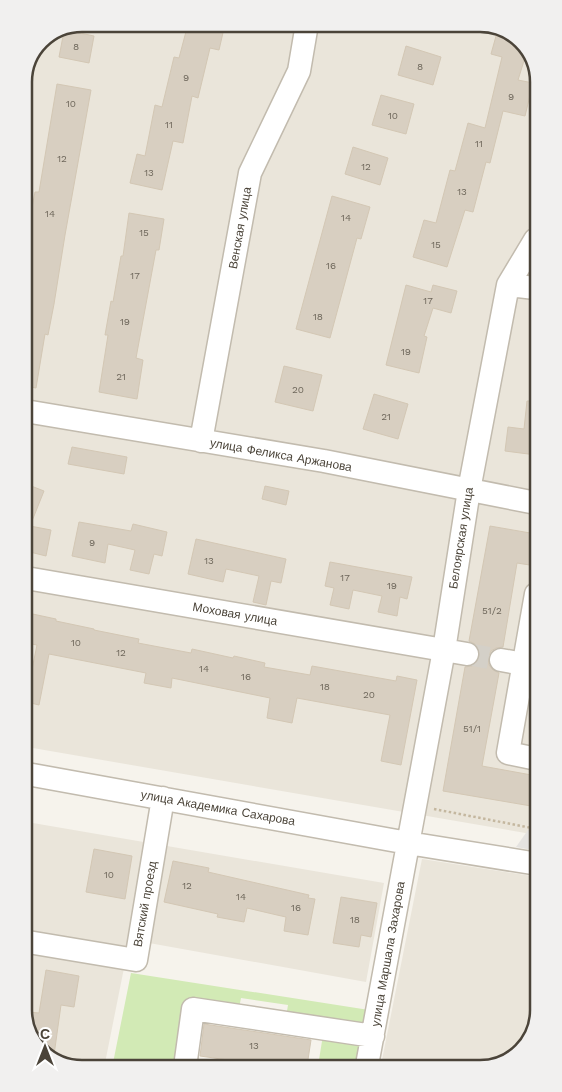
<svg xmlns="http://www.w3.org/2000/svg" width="562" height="1092" viewBox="0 0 562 1092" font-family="'Work Sans',sans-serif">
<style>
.residential{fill:#eae5da}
.green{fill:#d2eab5}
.parking{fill:#e5e3e0}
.building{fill:#d8cfc1;stroke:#d3c7b4}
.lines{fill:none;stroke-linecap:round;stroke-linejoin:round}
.minor-tunnel{stroke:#d4d0c8;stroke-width:22;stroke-dasharray:22 11;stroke-linecap:butt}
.minor-casing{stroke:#c2bbae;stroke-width:25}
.path{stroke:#c4b79f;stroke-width:2.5;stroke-dasharray:2.5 2.5;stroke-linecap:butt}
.minor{stroke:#fff;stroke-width:22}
.labels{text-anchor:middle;stroke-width:4;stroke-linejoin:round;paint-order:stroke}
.number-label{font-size:10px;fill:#6e675b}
.street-label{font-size:12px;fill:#4b4439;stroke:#fff}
.rim{fill:none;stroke:#4b4439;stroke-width:2.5}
</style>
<rect width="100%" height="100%" fill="#f6f3ec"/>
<path class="residential" d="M82,24H484L515,36L534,60L537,835L27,747L24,79L41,41Z
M27,822L384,883L366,982L149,943L145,970L124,968L104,1068H78L47,1056L28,1032Z
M422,859L538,877V1010L528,1043L502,1064L381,1065Z"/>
<path class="green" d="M131,973L369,1010L366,1028L286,1017L288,1005L241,998L239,1008L189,1000L177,1067L112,1068Z
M323,1035L363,1042L359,1065L318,1066Z"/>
<path class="parking" d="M528,830L537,832L538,851L516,847Z"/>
<path class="building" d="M188,24H225L219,50L210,48L198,98L192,96L183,143L173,141L162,190L130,183L137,154L145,156L155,105L162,107L174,57L179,58Z
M498,29L515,36L527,51L518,80L533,83L525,116L503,111L490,163L486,162L473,212L465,210L447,267L413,257L424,220L436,223L450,170L455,171L468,123L485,128L502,57L491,54Z
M66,30L94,36L89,63L59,57L64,31Z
M406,46L441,57L433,85L398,75Z
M57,84L91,90L65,235L54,304L48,335L45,334L36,388L25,386V264L30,228H28L35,192H39Z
M381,95L414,104L406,134L372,125Z
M353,147L388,158L380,185L345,174Z
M332,196L370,207L361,239L357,238L330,338L296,329Z
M129,213L164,219L159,250H156L136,358L143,360L137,399L99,392L108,335H105L111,301L113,302L121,256H123Z
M406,285L431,292L433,285L457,291L451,313L433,308L424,336L427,337L419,373L386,365Z
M284,366L322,375L313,411L275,402Z
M374,394L408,404L398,439L363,429Z
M527,401H535L536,455L505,451L508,427L524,429Z
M72,447L127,457L124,474L68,464Z
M26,484L44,491L30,526L51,530L46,556L26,551Z
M265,486L289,491L286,505L262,499Z
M79,522L131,531L133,524L167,532L162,556L154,554L149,574L130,570L135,550L108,544L105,563L72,556Z
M490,526L536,534V566L517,563L503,647L496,648L491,651L488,657L489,665L493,670L499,673L482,766L537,776V807L443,791L465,667L472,666L477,662L480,657L479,649L475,644L469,641Z
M196,539L286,559L281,583L271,581L266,605L253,602L259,576L226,569L223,582L188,574Z
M330,562L412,577L407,599L400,597L397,616L378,612L382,596L353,590L349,609L330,605L334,588L325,586Z
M28,613L56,619V621L94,629V630L139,639L138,643L191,653L192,649L233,658L234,656L265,663L264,667L310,675L312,666L396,681L397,676L417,680L401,765L381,761L390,715L297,698L292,723L267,718L270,698L172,678L171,688L144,683L146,673L49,654L39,705L27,702V694L37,645L26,643V623Z
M94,849L132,856L125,899L86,892Z
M173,861L209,868L208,872L309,895L308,898L315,899L308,935L284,931L286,917L277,915L247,908L244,922L217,917L218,914L164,902Z
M341,897L377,903L371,937L361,935L359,947L333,943Z
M46,970L79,976L74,1007L61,1005L54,1055L45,1054L28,1032V1012L39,1013Z
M204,1024L311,1040L307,1066H275L263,1065V1066H248L249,1063L200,1056Z"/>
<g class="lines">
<path class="minor-tunnel" d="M467,654L501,660"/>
<g class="minor-casing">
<path id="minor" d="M508,285L535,288
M25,411L324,461L536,503
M201,441L250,173L299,71L307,24
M26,578L467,654
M536,594L508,753L537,759
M501,660L524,664
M27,774L408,843L538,864
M28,942L136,960L163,798
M367,1065L444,650L469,490L508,285L535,240
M185,1067L193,1009L373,1036"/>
</g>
<path class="path" d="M434,809L537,829"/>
<use href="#minor" class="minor"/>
</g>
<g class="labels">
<g class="number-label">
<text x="76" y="50">8</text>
<text x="420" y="70">8</text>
<text x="186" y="81">9</text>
<text x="511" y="100">9</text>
<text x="71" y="107">10</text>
<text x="393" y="119">10</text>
<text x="169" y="128">11</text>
<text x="479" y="147">11</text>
<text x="62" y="162">12</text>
<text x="366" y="170">12</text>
<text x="149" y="176">13</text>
<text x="462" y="195">13</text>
<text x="50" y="217">14</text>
<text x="346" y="221">14</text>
<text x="144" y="236">15</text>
<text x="436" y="248">15</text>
<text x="331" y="269">16</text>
<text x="135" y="279">17</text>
<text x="428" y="304">17</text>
<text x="318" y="320">18</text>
<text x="125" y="325">19</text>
<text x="406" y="355">19</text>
<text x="121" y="380">21</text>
<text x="298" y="393">20</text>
<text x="386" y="420">21</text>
<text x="92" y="546">9</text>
<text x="209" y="564">13</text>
<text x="345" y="581">17</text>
<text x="392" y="589">19</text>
<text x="492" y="614">51/2</text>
<text x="76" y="646">10</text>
<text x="121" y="656">12</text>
<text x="204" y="672">14</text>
<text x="246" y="680">16</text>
<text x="325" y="690">18</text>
<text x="369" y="698">20</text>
<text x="472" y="732">51/1</text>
<text x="109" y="878">10</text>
<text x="187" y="889">12</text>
<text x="241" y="900">14</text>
<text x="296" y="911">16</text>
<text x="355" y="923">18</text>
<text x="254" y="1049">13</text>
</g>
<g class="street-label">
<text transform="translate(240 228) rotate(-80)" y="4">Венская улица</text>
<text transform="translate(281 455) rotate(10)" y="4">улица Феликса Аржанова</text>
<text transform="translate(461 538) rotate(-81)" y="4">Белоярская улица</text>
<text transform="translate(235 614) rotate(10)" y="4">Моховая улица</text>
<text transform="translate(218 808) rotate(10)" y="4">улица Академика Сахарова</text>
<text transform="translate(145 904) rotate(-80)" y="4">Вятский проезд</text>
<text transform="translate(388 954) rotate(-80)" y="4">улица Маршала Захарова</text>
</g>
</g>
<path d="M0 0H562V1092H0ZM82 32H480A50 50 0 0 1 530 82V1010A50 50 0 0 1 480 1060H82A50 50 0 0 1 32 1010V82A50 50 0 0 1 82 32Z" fill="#f1f0ef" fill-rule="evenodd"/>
<path class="rim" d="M82 32H480A50 50 0 0 1 530 82V1010A50 50 0 0 1 480 1060H82A50 50 0 0 1 32 1010V82A50 50 0 0 1 82 32Z"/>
<g transform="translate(45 1047)" stroke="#ffffff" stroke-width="4" paint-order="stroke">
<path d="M0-4L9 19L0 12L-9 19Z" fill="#4b4439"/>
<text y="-8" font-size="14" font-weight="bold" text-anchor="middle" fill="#4b4439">С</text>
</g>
</svg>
